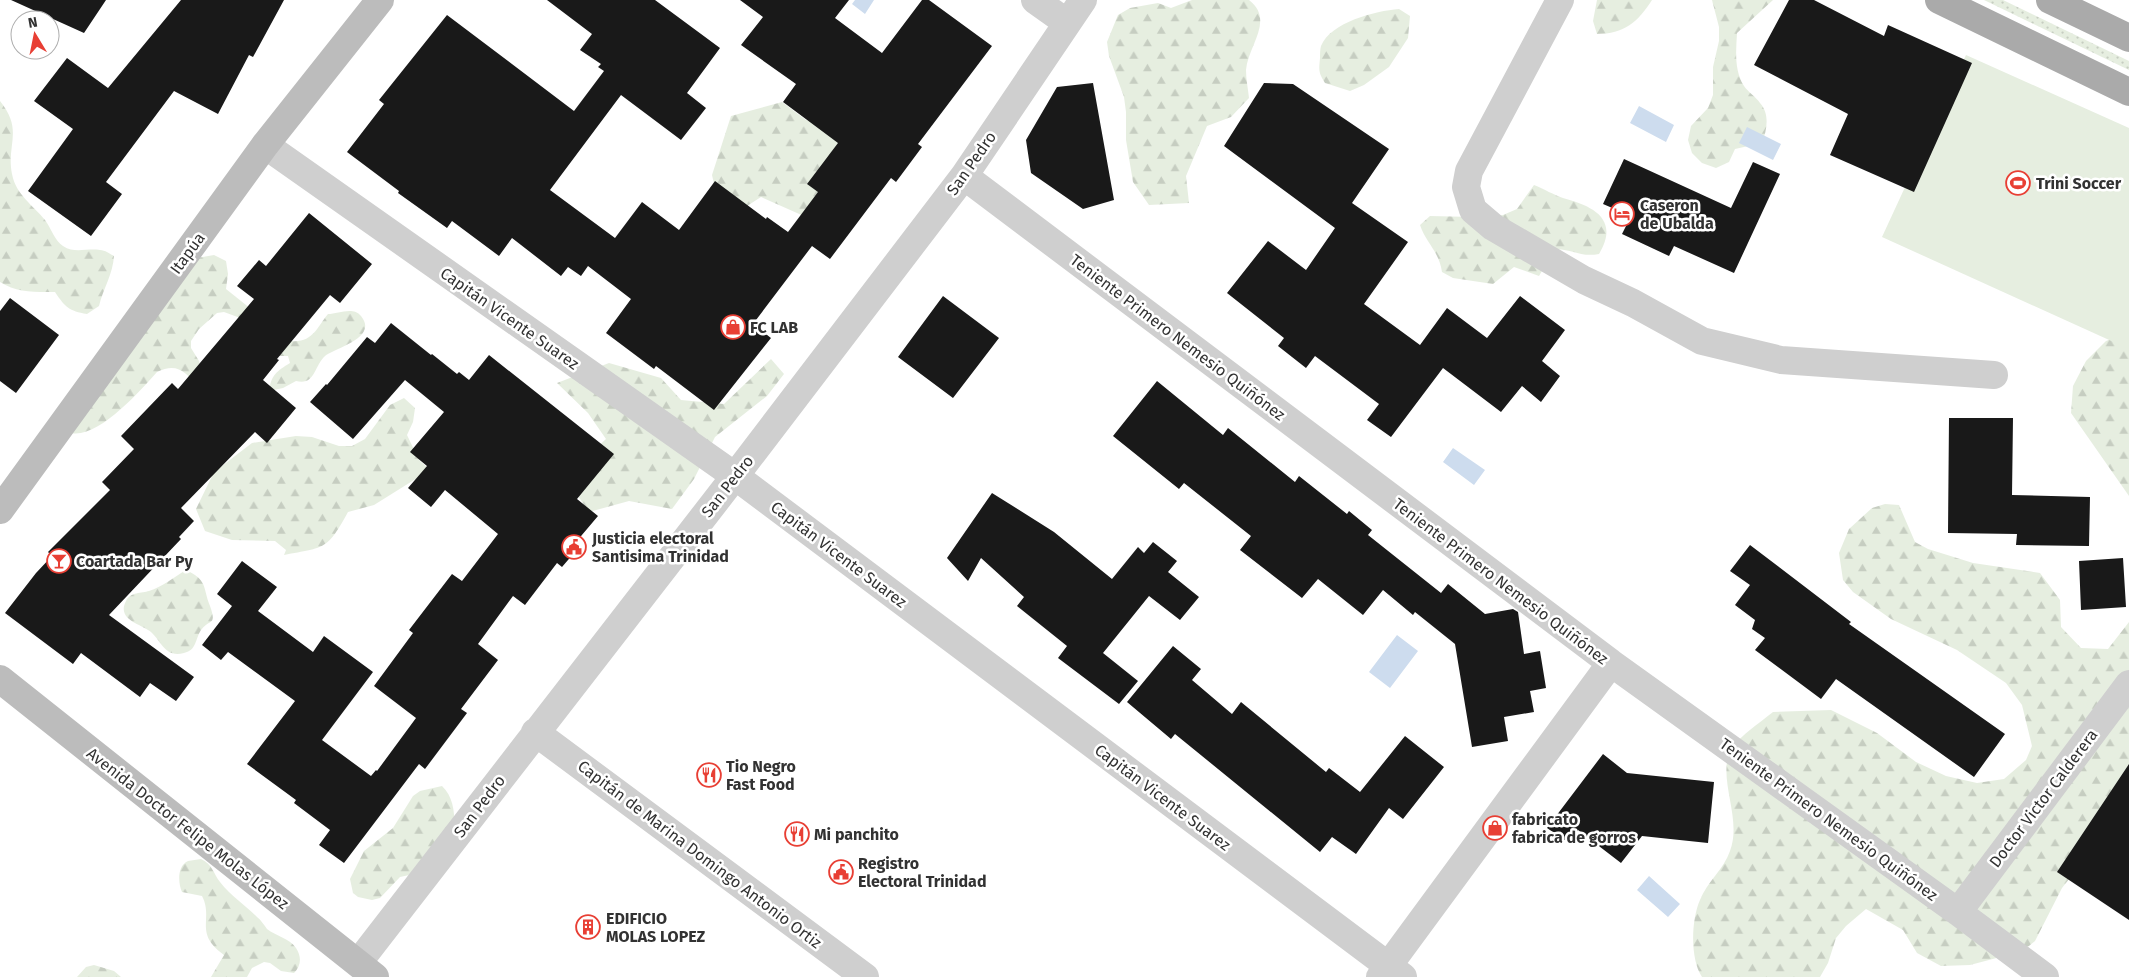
<svg xmlns="http://www.w3.org/2000/svg" width="2129" height="977" viewBox="0 0 2129 977" font-family="'Fira Sans',sans-serif">
<style>
.grass{fill:url(#grass-dots)}
.forest{fill:url(#forest-firs)}
.garden{fill:#e6eee0}
.water{fill:#cddcee}
.building{fill:#191919}
.lines{fill:none;stroke-linecap:round;stroke-linejoin:round}
.street{stroke:#cfcfcf;stroke-width:28}
.secondary{stroke:#bcbcbc;stroke-width:28}
.primary{stroke:#aaa;stroke-width:28}
.labels{text-anchor:middle;stroke-width:5;stroke-linejoin:round;paint-order:stroke}
.street-label{font-size:16px;fill:#323232;stroke:#fff}
.poi-label{font-size:16px;font-weight:bold;fill:#323232;stroke:#fff;text-anchor:start}
</style>
<defs>
<pattern id="grass-dots" width="8" height="8" patternUnits="userSpaceOnUse" patternTransform="scale(1.25)"><rect width="8" height="8" fill="#e6eee0"/><path d="M2 2h.1M6 6h.1" fill="none" stroke="#c6cdc1" stroke-width="1.8" stroke-linecap="round"/></pattern>
<pattern id="forest-firs" width="22" height="20" patternUnits="userSpaceOnUse" patternTransform="scale(1.25)"><rect width="22" height="20" fill="#e6eee0"/><path d="M5 1l3.5 6h-7zM16 11l3.5 6h-7z" fill="#c6cdc1"/></pattern>
</defs>
<rect width="100%" height="100%" fill="#fff"/>
<path class="grass" d="M1984,0H2003L2129,61V70Z"/>
<path class="forest" d="M1192,0H1249C1275,20 1248,46 1246,70C1246,79 1248,89 1249,98L1231,117L1207,126L1186,176L1189,203L1149,205L1133,182L1126,140V112L1124,97L1109,56L1107,42L1118,15L1130,8L1158,3L1171,8Z
M1597,0H1652C1638,22 1624,34 1597,34L1593,21Z
M1712,0H1773L1737,33C1736,51 1734,70 1744,86C1748,92 1756,97 1760,103C1770,114 1767,130 1762,143L1735,149L1729,162L1716,168L1702,163L1692,153L1688,140L1691,126L1708,108L1713,95V67L1719,41V27Z
M1399,9L1410,16L1408,38L1389,67L1364,85L1350,91L1325,83C1318,72 1319,70 1320,58C1320,55 1320,49 1321,46C1331,22 1375,11 1399,9Z
M0,101C24,131 6,144 12,174C16,195 33,205 45,220C51,228 55,241 63,246C75,254 86,248 100,250C105,250 110,254 114,256C113,274 103,289 99,306L87,314C69,311 65,307 55,292C35,292 17,293 0,282Z
M782,102L806,120L835,127L850,154L815,221L761,197L733,215L719,206L712,175L731,116Z
M1534,185C1544,189 1554,195 1563,198C1593,206 1620,219 1599,254C1577,258 1570,246 1548,250L1546,264L1539,276L1514,267L1493,284L1453,278L1442,272C1439,251 1426,243 1420,225L1430,216L1473,217L1503,215L1517,209Z
M214,255L226,261L228,274L226,289L291,341C313,343 317,327 328,314C338,314 353,306 361,316C379,338 334,348 325,356C314,366 315,386 296,381L283,388L269,391C271,375 277,371 290,363L288,356H277L243,319L224,312L217,313L199,329L191,341V348L199,361L206,383L198,387C186,372 177,362 157,372C141,390 98,439 71,433L197,258Z
M2129,332V496L2071,413L2073,386L2086,361L2106,341Z
M771,359L784,374L767,396L715,437L694,479L672,509L629,501L589,512L565,477L606,439L588,413L557,383L609,363L661,378L681,400L724,404Z
M404,398L415,408L413,422L407,435L419,460L430,470L374,505L348,512C327,550 326,547 284,555L286,550L275,541L232,540L205,531L196,509L214,472L252,443L296,436L312,437L339,446H352L365,439L390,405Z
M1885,504L1899,505L1915,542L1928,549L1973,563L2040,573L2060,600L2061,627L2081,648L2108,649L2129,622V841L2081,864L2062,888L2035,941L2023,951L1970,965L1941,966L1917,953L1903,930L1866,909L1846,926L1836,938L1828,963L1820,977H1702C1690,959 1691,920 1700,900C1707,882 1724,869 1730,851C1742,819 1719,783 1729,753C1734,740 1762,721 1773,712L1831,710L1877,733L1916,762L1946,776L1977,783L2004,779L2026,760L2032,746L2022,705L2006,683L1957,650L1891,619L1853,592L1843,580L1839,553L1849,529L1872,508Z
M186,570C208,581 202,585 210,606C217,626 210,618 201,630C195,639 197,650 184,653C165,658 162,642 151,632C142,624 116,620 126,601C130,592 142,593 149,591C162,587 174,577 186,570Z
M442,786C458,801 454,826 454,846L428,871L400,877L380,898L372,900L358,897L353,893L350,879L364,851L393,828L413,796L420,791Z
M201,859C213,865 213,873 220,882C231,896 245,905 257,917C261,920 264,925 267,929C276,936 289,938 296,948C302,957 301,966 294,973L281,971L270,963L264,962L252,968L247,977H211L224,955C193,933 214,919 202,896L182,892C178,883 177,866 188,861C192,860 197,860 201,859Z
M94,965L114,971L121,977H77L86,967Z"/>
<path class="garden" d="M1966,55L2129,128V349L1882,237Z"/>
<path class="water" d="M855,0H874L865,14L852,4Z
M1639,106L1674,125L1666,142L1630,123Z
M1747,127L1781,144L1773,160L1739,143Z
M1453,448L1485,470L1474,485L1443,462Z
M1397,635L1418,651L1390,688L1369,672Z
M1649,876L1680,904L1668,917L1637,890Z"/>
<path class="building" d="M11,0H106L84,33Z
M181,0H284L253,57L249,55L218,114L174,91L106,182L122,194L91,236L28,191L73,129L34,101L67,58L108,88Z
M547,0H655L720,48L687,93L706,108L681,140L621,95L550,190L615,238L642,202L679,230L715,181L766,219L767,217L788,232L818,192L807,184L838,143L783,102L796,84L741,45L763,17L740,0H849L835,18L882,53L922,0H929L992,46L918,144L922,147L896,182L891,178L830,259L812,246L753,324L771,338L714,410L656,366L654,369L606,333L631,299L588,266L581,276L568,267L561,276L512,238L499,256L452,221L447,228L398,193L399,191L347,152L384,104L379,100L447,15L574,111L604,71L598,67L601,64L580,50L592,34Z
M1789,0H1814L1884,36L1888,25L1972,63L1914,192L1830,155L1848,114L1754,65Z
M1093,83L1114,200L1083,209L1031,173L1026,140L1057,87Z
M1264,83L1293,84L1389,149L1352,203L1408,242L1364,304L1420,345L1447,308L1487,338L1520,296L1565,330L1542,361L1560,376L1541,402L1522,386L1501,412L1443,368L1391,437L1367,420L1379,404L1315,356L1306,368L1278,346L1284,338L1227,293L1268,241L1306,270L1335,228L1224,146Z
M1624,159L1731,208L1753,162L1780,174L1734,273L1674,246L1669,256L1622,234L1631,216L1603,204Z
M309,213L372,264L340,303L330,295L277,359L279,360L263,380L296,408L267,443L255,432L181,508L194,521L179,537L181,539L109,615L194,677L176,701L150,683L140,697L81,653L73,664L5,613L36,573L52,556L48,552L110,490L102,482L134,449L121,436L172,383L178,389L254,299L237,286L259,260L266,266Z
M943,296L999,338L953,398L898,357Z
M10,298L59,335L16,393L0,381V311Z
M391,323L431,355L432,354L457,374L459,372L469,380L489,355L614,454L577,499L598,516L576,542L580,546L562,567L557,563L525,605L513,596L478,644L498,660L461,709L467,713L425,769L419,764L344,863L319,845L330,830L294,803L296,800L247,764L295,701L228,652L221,660L202,645L232,606L217,594L242,561L277,587L258,611L313,652L324,636L373,672L322,740L371,776L376,770L377,771L416,718L374,686L413,633L409,630L452,574L462,581L498,534L445,490L431,507L408,488L427,466L410,452L444,412L405,380L353,439L310,402L326,384L327,385L367,337L375,343Z
M1157,381L1223,435L1228,428L1295,482L1299,476L1347,514L1349,511L1372,530L1368,535L1441,593L1448,584L1485,614L1513,609L1518,612L1524,654L1540,651L1546,688L1530,691L1534,712L1504,717L1508,741L1472,747L1455,644L1415,612L1413,615L1383,590L1363,615L1318,579L1302,598L1240,550L1251,536L1184,483L1179,489L1113,436Z
M1949,418H2013L2012,495L2090,497L2089,546L2016,545L2017,534L1948,533Z
M992,493L1054,532L1112,579L1138,547L1144,553L1153,542L1177,561L1168,572L1199,597L1180,620L1149,596L1103,653L1138,681L1119,704L1058,658L1067,646L1017,606L1024,597L981,558L968,581L947,558Z
M1750,545L1851,622L1849,624L2005,734L1974,777L1836,679L1821,699L1755,650L1765,638L1752,629L1755,620L1735,605L1750,585L1730,571Z
M2123,558L2126,607L2081,610L2079,561Z
M1173,646L1201,669L1192,680L1232,714L1241,702L1326,772L1329,768L1360,792L1405,736L1444,767L1403,819L1389,808L1356,854L1332,837L1320,852L1175,734L1171,739L1127,702Z
M1603,754L1627,773L1714,782L1708,843L1642,836L1621,863L1578,830L1569,843L1547,828Z
M2129,764V920L2057,872Z"/>
<g class="lines">
<path class="street" d="M1035,0L1066,22
M1560,0L1469,171L1466,187L1473,210L1493,227L1584,280L1633,303L1702,341L1781,360L1994,375
M265,145L735,476L1403,977
M964,176L1611,663L1958,912L2045,977
M535,732L865,977
M1958,912L2129,684
M358,963L735,476L964,176L1083,0
M1380,977L1611,663"/>
<path class="secondary" d="M0,510L265,145L380,0
M0,679L375,977"/>
<path class="primary" d="M1939,0L2129,92
M2050,0L2129,38"/>
</g>
<defs>
<g id="stadium-ring" transform="scale(1.25)"><circle r="9.5" fill="#fff" stroke="#e83f34" stroke-width="1.5"/><path d="M0-5a6.5 5 0 1 0 0 10a6.5 5 0 1 0 0-10ZM-3.5-1.8h7v3.6h-7Z" fill="#e83f34"/></g>
<g id="hotel-ring" transform="scale(1.25)"><circle r="9.5" fill="#fff" stroke="#e83f34" stroke-width="1.5"/><path d="M-6-4.5h1.5V1H6V5H4.5V3h-9V5H-6ZM-4 0a1.8 1.8 0 1 1 3.6 0ZM.5 0V-2.5h3Q6-2.5 6 0Z" fill="#e83f34"/></g>
<g id="shop-ring" transform="scale(1.25)"><circle r="9.5" fill="#fff" stroke="#e83f34" stroke-width="1.5"/><path d="M-5-2.5h2.3a2.7 3.5 0 0 1 5.4 0H5L5.5 6h-11ZM-1.5-2.5h3a1.5 2.3 0 0 0-3 0Z" fill="#e83f34"/></g>
<g id="civic-ring" transform="scale(1.25)"><circle r="9.5" fill="#fff" stroke="#e83f34" stroke-width="1.5"/><path d="M-.6-6.5H3V-4.5H.6V-3L4-1V1h2V6H-6V1h2V-1L-.6-3ZM-1.2 2.5V6h2.4V2.5Z" fill="#e83f34"/></g>
<g id="bar-ring" transform="scale(1.25)"><circle r="9.5" fill="#fff" stroke="#e83f34" stroke-width="1.5"/><path d="M-6-5H6L.8 .8V4.5H3.5V6h-7V4.5H-.8V.8Z" fill="#e83f34"/></g>
<g id="restaurant-ring" transform="scale(1.25)"><circle r="9.5" fill="#fff" stroke="#e83f34" stroke-width="1.5"/><path d="M-5-6h1v4h1v-4h1v4h1v-4h1v5L-1.5 .5V6h-2V.5L-5-1ZM5-6V6H3V1.5H1.5Q1.5-4 5-6Z" fill="#e83f34"/></g>
<g id="building-ring" transform="scale(1.25)"><circle r="9.5" fill="#fff" stroke="#e83f34" stroke-width="1.5"/><path d="M-4-6H4V6H1V3H-1V6H-4ZM-2.5-4.3h1.7v1.8h-1.7ZM.8-4.3h1.7v1.8H.8ZM-2.5-1h1.7V.8h-1.7ZM.8-1h1.7V.8H.8Z" fill="#e83f34"/></g>
</defs>
<g fill-rule="evenodd">
<use href="#stadium-ring" x="2018" y="183"/>
<use href="#hotel-ring" x="1622" y="214"/>
<use href="#shop-ring" x="733" y="327"/>
<use href="#civic-ring" x="574" y="547"/>
<use href="#bar-ring" x="59" y="561"/>
<use href="#restaurant-ring" x="709" y="775"/>
<use href="#shop-ring" x="1495" y="828"/>
<use href="#restaurant-ring" x="797" y="834"/>
<use href="#civic-ring" x="841" y="872"/>
<use href="#building-ring" x="588" y="927"/>
</g>
<g class="labels">
<g class="street-label">
<text transform="translate(971 163) rotate(-55)" y="6">San Pedro</text>
<text transform="translate(187 253) rotate(-54)" y="6">Itapúa</text>
<text transform="translate(510 318) rotate(35)" y="6">Capitán Vicente Suarez</text>
<text transform="translate(1178 337) rotate(37)" y="6">Teniente Primero Nemesio Quiñónez</text>
<text transform="translate(727 486) rotate(-52)" y="6">San Pedro</text>
<text transform="translate(839 554) rotate(37)" y="6">Capitán Vicente Suarez</text>
<text transform="translate(1501 581) rotate(37)" y="6">Teniente Primero Nemesio Quiñónez</text>
<text transform="translate(1163 797) rotate(37)" y="6">Capitán Vicente Suarez</text>
<text transform="translate(2043 798) rotate(-53)" y="6">Doctor Victor Calderera</text>
<text transform="translate(479 806) rotate(-53)" y="6">San Pedro</text>
<text transform="translate(1829 819) rotate(36)" y="6">Teniente Primero Nemesio Quiñónez</text>
<text transform="translate(188 828) rotate(38)" y="6">Avenida Doctor Felipe Molas López</text>
<text transform="translate(700 854) rotate(37)" y="6">Capitán de Marina Domingo Antonio Ortiz</text>
</g>
<g class="poi-label">
<text x="2036" y="189">Trini Soccer</text>
<text x="1640" y="211">Caseron<tspan x="1640" dy="18">de Ubalda</tspan></text>
<text x="750" y="333">FC LAB</text>
<text x="592" y="544">Justicia electoral<tspan x="592" dy="18">Santisima Trinidad</tspan></text>
<text x="76" y="567">Coartada Bar Py</text>
<text x="726" y="772">Tio Negro<tspan x="726" dy="18">Fast Food</tspan></text>
<text x="1512" y="825">fabricato<tspan x="1512" dy="18">fabrica de gorros</tspan></text>
<text x="814" y="840">Mi panchito</text>
<text x="858" y="869">Registro<tspan x="858" dy="18">Electoral Trinidad</tspan></text>
<text x="606" y="924">EDIFICIO<tspan x="606" dy="18">MOLAS LOPEZ</tspan></text>
</g>
</g>
<g transform="translate(35 35) rotate(350)"><circle r="24" fill="#ffffff" stroke="#adadad"/>
<path d="M0-4L9 19L0 12L-9 19Z" fill="#e83f34"/>
<text y="-8" font-size="14" font-weight="bold" text-anchor="middle" fill="#323232">N</text>
</g>
</svg>
